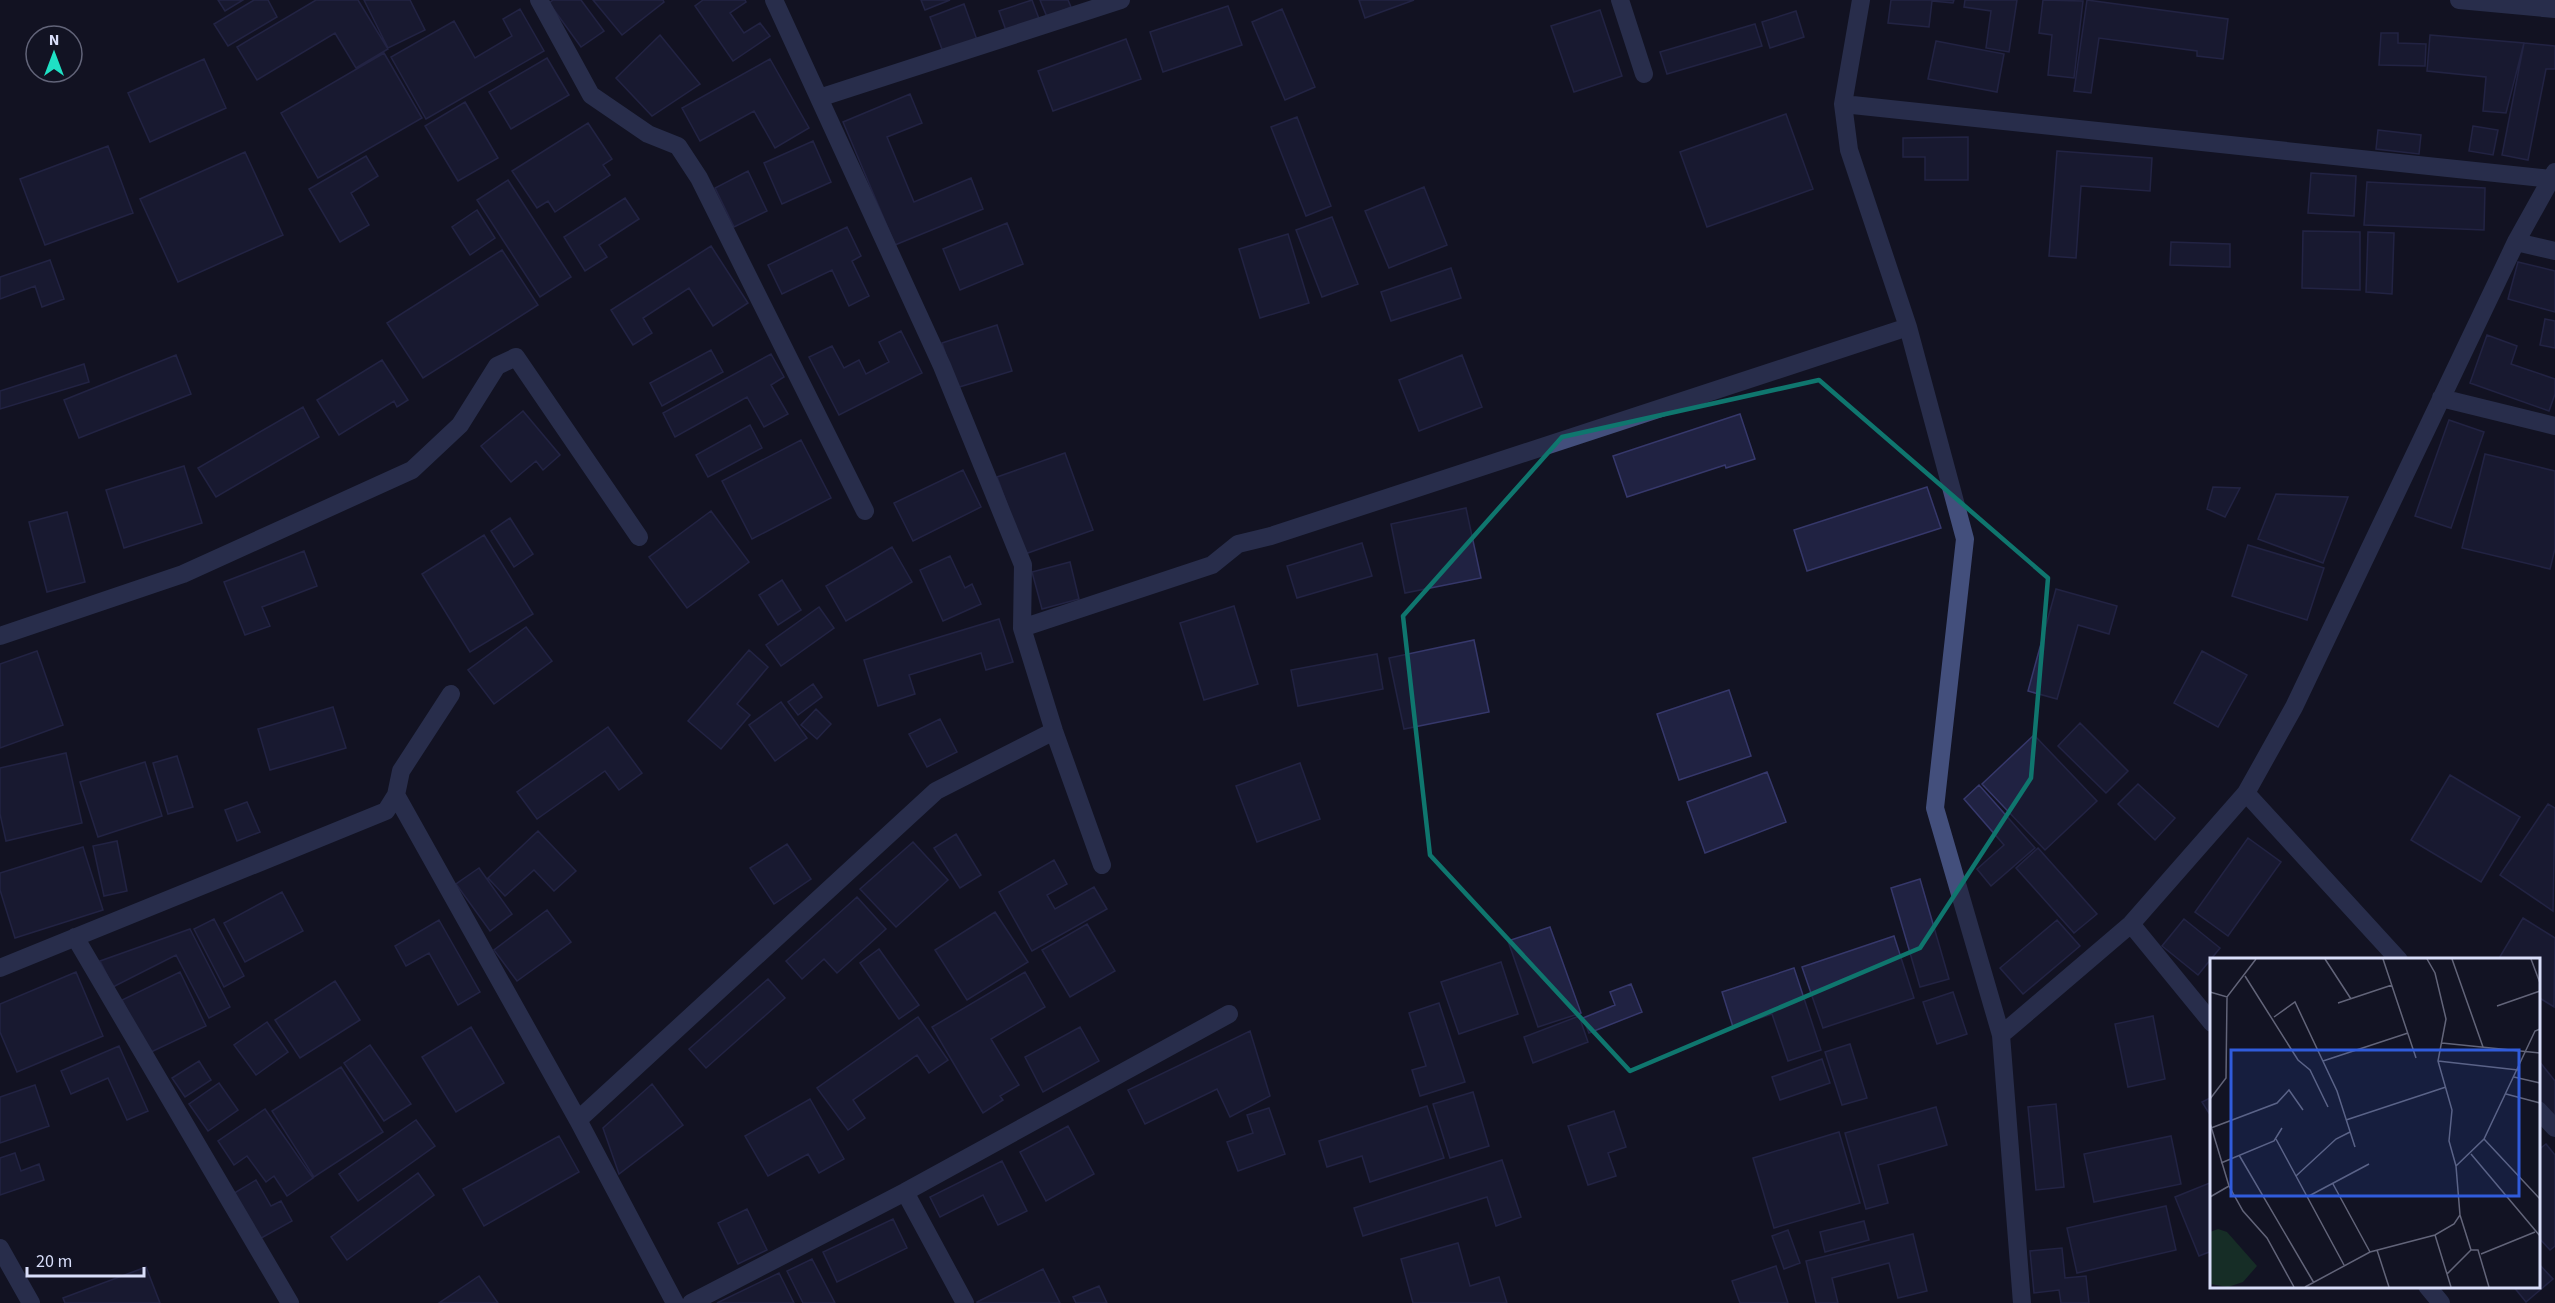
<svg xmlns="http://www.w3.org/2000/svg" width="2555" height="1303" viewBox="0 0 2555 1303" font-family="'Source Sans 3',sans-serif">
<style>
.building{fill:#202242;stroke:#36386b;stroke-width:1.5}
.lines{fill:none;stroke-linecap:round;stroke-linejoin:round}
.minor{stroke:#434f7c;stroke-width:18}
.marked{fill:none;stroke:#0f766e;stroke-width:4.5;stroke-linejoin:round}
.inset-road{fill:none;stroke:#626479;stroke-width:1.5}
.view{fill:#305cdb;fill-opacity:0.15;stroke:#305cdb;stroke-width:3}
.inset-edge{fill:none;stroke:#d9defa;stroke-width:3}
</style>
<rect width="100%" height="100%" fill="#121323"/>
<path class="building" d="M218,0H243L225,11Z
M254,0H268L277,17L228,46L214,24Z
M316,0H358L388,49L356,68L335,33L257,80L237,47Z
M364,0H410L425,30L388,48Z
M553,0H581L604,31L581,47L549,3Z
M593,0H663L664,2L622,35Z
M703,0H745L746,2L730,13L744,33L760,23L770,36L733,61L695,6Z
M921,0H950L925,10Z
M1032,0L1041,24L1008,36L999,11Z
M1040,0H1068L1071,7L1047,17Z
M1359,0H1414L1365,18Z
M1891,0H1954L1953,3L1932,1L1929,27L1888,23Z
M1965,0H2017L2009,52L1986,48L1991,11L1964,7Z
M2043,0L2083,1L2074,78L2048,75L2052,35L2039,33Z
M2087,0L2228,19L2223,59L2197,56V51L2099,38L2091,93L2074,91Z
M964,4L977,40L943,52L930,17Z
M1228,6L1242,45L1163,72L1150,32Z
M520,9L544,51L426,119L391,57L454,21L475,58L512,36L503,19Z
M1282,9L1315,87L1285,100L1252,22Z
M1600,10L1622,76L1574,92L1551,26Z
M1796,11L1804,37L1770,48L1762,22Z
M1755,24L1762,46L1667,74L1660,52Z
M2381,33H2398V43L2426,44L2425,66L2379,65Z
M660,35L700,84L652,116L616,78Z
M2430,35L2524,43L2506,113L2483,111L2486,77L2427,71Z
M1126,39L1141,79L1053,111L1038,71Z
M1936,41L2004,54L1997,92L1928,79Z
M2524,43L2555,46V69H2546L2528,160L2502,155Z
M384,53L422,118L318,178L281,113Z
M547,58L569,95L511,129L489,92Z
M204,59L226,108L150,142L128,93Z
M770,59L809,128L775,148L754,111L700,141L682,108Z
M910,94L922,123L887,137L914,202L971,178L983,209L895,245L843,122Z
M465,102L498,158L458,181L425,126Z
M1786,114L1813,189L1707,227L1680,152Z
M1297,117L1331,206L1306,216L1271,127Z
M588,123L612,159L603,165L610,175L555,212L548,201L537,208L512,171Z
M2473,126L2498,130L2493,155L2469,151Z
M2378,130L2421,135L2419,154L2376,149Z
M1968,137V180H1925V157H1903V138Z
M813,141L831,182L782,204L764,163Z
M108,146L133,213L45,245L20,179Z
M2057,151L2152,158L2150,191L2081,186L2076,258L2049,256Z
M245,152L283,235L178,282L140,199Z
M366,156L378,176L351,193L369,225L340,242L309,189Z
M748,171L767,211L734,227L715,188Z
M2311,173L2356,176L2354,216L2308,213Z
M508,180L571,277L540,297L477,200Z
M2367,182L2485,188L2484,230L2364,225Z
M1424,187L1447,245L1389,268L1365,211Z
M625,198L639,219L599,245L607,257L585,271L564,237Z
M477,210L495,238L470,255L452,227Z
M1332,217L1358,284L1322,297L1296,230Z
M1007,223L1023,264L960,290L943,249Z
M847,227L861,256L852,261L869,296L849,306L832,270L782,294L768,265Z
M2303,231L2360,232V290L2302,288Z
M2368,232L2394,233L2392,294L2366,292Z
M1288,234L1309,303L1260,318L1239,249Z
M2171,242L2230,244V267L2170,265Z
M711,246L748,303L713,326L689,288L643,318L652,333L633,345L611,310Z
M502,250L538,305L423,378L387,323Z
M50,260L64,299L42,307L35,286L0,299V277Z
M2518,262L2555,271V312L2508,299Z
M1451,268L1461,298L1391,321L1381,292Z
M2545,319L2555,321V348L2540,345Z
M997,325L1012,371L956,388L942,343Z
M901,331L922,373L839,415L809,357L832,346L844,368L859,360L866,374L889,362L879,342Z
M2487,335L2517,346L2511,364L2555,379V394L2549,411L2470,383Z
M711,350L723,372L662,406L650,383Z
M771,354L784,377L771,385L788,414L764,427L747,397L675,437L663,413Z
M176,355L191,394L79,438L64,400Z
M1462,355L1482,407L1419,431L1399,380Z
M382,360L408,400L397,407L394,401L339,435L317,400Z
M84,364L89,382L0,409V391Z
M303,407L319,437L216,497L198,468Z
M523,411L560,455L543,470L536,461L511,482L481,446Z
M1740,414L1755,459L1726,468L1725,465L1627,497L1613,456Z
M2449,420L2484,432L2451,528L2415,516Z
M750,425L762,448L708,477L696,455Z
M801,440L831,498L752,539L722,481Z
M1065,453L1093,530L1025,554L997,477Z
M2485,454L2555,471V549L2550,569L2462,548Z
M184,466L202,523L124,548L106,490Z
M963,470L981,507L913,541L894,503Z
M1927,487L1941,528L1807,571L1794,530Z
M2213,487L2240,488L2225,517L2207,509Z
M2276,494L2348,497L2323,563L2258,539Z
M1466,508L1481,578L1405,593L1391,524Z
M711,511L749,562L687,608L649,557Z
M67,512L85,582L47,592L29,522Z
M510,518L533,554L514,567L491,531Z
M484,535L533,614L470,652L422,574Z
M1362,543L1372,576L1297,598L1287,566Z
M2248,545L2324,568L2307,620L2232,596Z
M892,547L912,582L846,621L826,586Z
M304,551L317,586L262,607L270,626L245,635L224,582Z
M950,556L965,588L972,584L981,604L943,621L920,570Z
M1070,562L1079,599L1042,609L1032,572Z
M782,580L801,610L778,625L759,595Z
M2056,589L2117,606L2109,634L2078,625L2057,699L2028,691Z
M1234,606L1258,684L1204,700L1180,623Z
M819,607L834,628L781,666L766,645Z
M999,619L1013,662L986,670L981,653L909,675L915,694L878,706L864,660Z
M526,627L552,661L494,704L468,670Z
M1474,640L1489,712L1404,729L1389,658Z
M749,650L768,667L737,704L750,715L721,749L688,721Z
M37,651L63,725L0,748V664Z
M2202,651L2247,675L2218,727L2174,703Z
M1377,654L1383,689L1298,706L1291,670Z
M813,684L822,697L798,715L788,702Z
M1729,690L1751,756L1679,780L1657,714Z
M781,702L807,738L775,761L749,725Z
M333,707L346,748L270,770L258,729Z
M816,709L831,724L817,739L801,725Z
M940,719L957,752L927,767L909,734Z
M2080,723L2128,771L2106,793L2058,746Z
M608,727L642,773L619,790L605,771L537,819L517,792Z
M2034,735L2097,801L2045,850L1982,784Z
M66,753L82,823L6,841L0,814V768Z
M177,756L193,807L168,814L153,763Z
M145,762L162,816L98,837L80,782Z
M1300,763L1320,819L1257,842L1236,786Z
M1767,772L1786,822L1705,853L1687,802Z
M2450,775L2520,817L2481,882L2411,840Z
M2138,784L2175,818L2155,840L2118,804Z
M1979,785L2035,848L1991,886L1977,869L2004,845L1964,799Z
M247,802L260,832L237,841L225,810Z
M2548,804L2555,808L2553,911L2500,875Z
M538,831L576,871L554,891L534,870L505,896L488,878Z
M956,834L981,875L960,888L934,848Z
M2248,838L2281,862L2228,936L2195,912Z
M117,841L127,891L104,896L93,846Z
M913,842L948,880L896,927L860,889Z
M787,844L811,879L774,904L750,868Z
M83,847L103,910L15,938L0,890V873Z
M2038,848L2097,914L2074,933L2016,868Z
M1054,860L1067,884L1047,895L1055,909L1094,887L1107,909L1032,951L999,892Z
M479,868L512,914L490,931L456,884Z
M1920,879L1949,979L1920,987L1891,888Z
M282,892L303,931L245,962L224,923Z
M857,897L886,929L837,973L824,959L802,979L786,961Z
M547,910L571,942L517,981L494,950Z
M995,912L1028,962L967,1000L935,950Z
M2523,918L2555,938L2554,1007L2538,997V960H2498Z
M214,919L244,976L224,987L194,929Z
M2184,919L2220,948L2198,975L2162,946Z
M439,920L480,992L458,1005L429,953L406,966L395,946Z
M2057,920L2080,946L2023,994L2000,968Z
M1087,924L1115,971L1070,997L1042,950Z
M1550,927L1581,1013L1538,1027L1508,941Z
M190,929L230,1007L209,1018L176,955L113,987L100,961Z
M1894,936L1914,998L1823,1028L1802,967Z
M879,949L919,1005L899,1019L860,963Z
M1501,962L1518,1014L1459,1034L1441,982Z
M1794,968L1821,1050L1788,1061L1772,1014L1733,1027L1722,992Z
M76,972L103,1036L17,1072L0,1032V1004Z
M180,972L206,1026L149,1053L122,1000Z
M1025,972L1045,1007L991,1039L1019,1085L1000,1096L1003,1100L983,1113L932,1027Z
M768,979L785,998L706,1068L689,1049Z
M335,981L360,1020L300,1058L275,1020Z
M1631,984L1642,1012L1589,1033L1583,1018L1615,1005L1610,992Z
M1953,992L1967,1034L1937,1044L1923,1002Z
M1439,1003L1465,1082L1420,1096L1412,1070L1426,1066L1409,1013Z
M1579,1016L1588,1042L1533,1063L1524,1037Z
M2153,1016L2165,1079L2128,1087L2115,1024Z
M918,1017L948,1060L929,1073L917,1055L853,1100L865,1118L848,1130L817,1088Z
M267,1022L288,1052L256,1075L234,1045Z
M471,1027L504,1083L456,1112L422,1057Z
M1080,1027L1099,1061L1043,1092L1025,1057Z
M1250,1031L1270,1096L1230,1117L1217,1089L1145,1124L1128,1090Z
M1850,1044L1867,1098L1842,1105L1825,1052Z
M370,1045L411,1104L384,1121L344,1063Z
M119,1046L148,1111L127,1120L108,1078L71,1094L61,1071Z
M1822,1059L1830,1083L1780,1100L1772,1077Z
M199,1061L211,1080L185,1097L172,1078Z
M2539,1061L2555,1081V1123L2538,1103Z
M341,1067L383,1132L314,1177L272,1111Z
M219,1083L238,1110L208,1131L189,1104Z
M652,1084L683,1125L619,1174L603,1128Z
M35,1085L49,1126L0,1143V1097Z
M1473,1092L1489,1146L1450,1158L1433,1104Z
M2212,1097V1118L2202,1102Z
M810,1099L844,1159L819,1173L808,1154L768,1176L745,1136Z
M2056,1104L2064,1187L2036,1190L2028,1107Z
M1427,1106L1444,1158L1370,1182L1362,1156L1327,1167L1319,1141Z
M1936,1107L1947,1145L1878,1165L1888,1203L1866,1209L1845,1133Z
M1269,1108L1285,1154L1238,1171L1227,1142L1253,1133L1247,1115Z
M265,1109L313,1178L287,1196L274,1176L266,1182L247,1156L234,1165L218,1141Z
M1614,1111L1626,1147L1608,1153L1616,1176L1588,1185L1568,1126Z
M416,1120L435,1146L358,1201L339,1174Z
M1068,1126L1094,1174L1046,1201L1020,1152Z
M1839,1132L1860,1203L1774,1228L1753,1158Z
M559,1136L579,1172L484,1226L463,1189Z
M2171,1136L2181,1184L2094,1202L2084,1154Z
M2546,1144L2555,1155V1246L2550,1250L2538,1237V1150Z
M15,1153L21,1171L39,1164L44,1180L0,1195V1158Z
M1502,1160L1521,1217L1496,1226L1487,1197L1363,1236L1354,1208Z
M1002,1161L1027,1211L998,1225L983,1195L940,1217L930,1197Z
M418,1173L434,1195L347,1260L331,1237Z
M256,1180L271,1206L281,1201L292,1221L256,1241L231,1195Z
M2212,1182V1251L2199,1256L2175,1197Z
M2166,1206L2176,1250L2077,1273L2067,1228Z
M747,1209L767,1250L738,1264L718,1223Z
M893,1219L907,1248L837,1282L823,1252Z
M1864,1221L1869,1240L1825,1252L1820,1232Z
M1788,1230L1800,1263L1784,1269L1772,1236Z
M1913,1234L1927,1291L1898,1298L1889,1263L1832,1278L1838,1303H1816L1806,1261Z
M1458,1243L1470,1286L1499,1277L1507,1303H1413L1401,1259Z
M2062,1248L2065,1278L2086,1276L2089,1303H2061L2059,1290L2034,1293L2030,1251Z
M812,1259L835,1303H803L787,1271Z
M2538,1263L2553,1279L2526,1302L2513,1286H2538Z
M1776,1266L1788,1303H1740L1732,1281Z
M146,1267L160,1303H65L63,1298Z
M1043,1269L1060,1303H977V1302Z
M779,1273L794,1303H717Z
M479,1276L498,1303H439Z
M1099,1286L1107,1303H1076L1073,1297Z"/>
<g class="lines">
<path class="minor" d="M539,0L591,95L648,134L678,146L699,178L865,511
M774,0L942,366L1023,565L1022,628L1054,731L1102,865
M1620,0L1644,74
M1861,0L1843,104L1849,150L1908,327L1965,539L1935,808L2001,1035
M2459,0L2555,9
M819,98L1121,0
M1843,104L2551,179
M2516,242L2555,251
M2441,398L2555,426
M1022,628L1212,565L1238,544L1271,536L1908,327
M0,636L183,574L412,470L460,425L497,366L516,357L639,537
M2246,793L2399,960
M396,795L578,1120L675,1303
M2131,924L2212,1023
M75,937L290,1303
M0,968L386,811L396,795L401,771L451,694
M2538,1110L2555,1128
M578,1120L936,791L1054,731
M905,1192L965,1303
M0,1248L31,1303
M2427,1286L2441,1303
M691,1303L905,1192L1229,1014
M2022,1303L2001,1035L2131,924L2246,793L2294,707L2516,242L2555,172"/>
</g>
<path d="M0 0H2555V1303H0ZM1819,380L2048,578L2031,778L1920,948L1630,1071L1430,855L1403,616L1562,437Z" fill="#121323" fill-opacity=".55" fill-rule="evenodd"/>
<path class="marked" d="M1819,380L2048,578L2031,778L1920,948L1630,1071L1430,855L1403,616L1562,437Z"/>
<g transform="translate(2210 958)">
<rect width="330" height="330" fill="#121323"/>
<path d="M8,271L17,274L47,308L33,324L18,329L0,326V274Z" fill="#162d26"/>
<path class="inset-road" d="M115,1L141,41M173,1L206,100M217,1L225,15L236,61L228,103L242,152L239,183L246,208M242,1L273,89M321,1L330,25M35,18L88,102L100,112L118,149M0,34L17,39L46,1M128,45L182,27M287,48L330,33M64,59L85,44L127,133L145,189M232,85L330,95M113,103L198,75M228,103L308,112M304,119L330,125M296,136L330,145M0,141L16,120L17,39M136,162L236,129M0,165L19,228L33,253L57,280L84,329M1,170L67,145L79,132L93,152M66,181L134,307M274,181L330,241M261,196L330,278M29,197L104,325M11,205L64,183L72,170M86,218L126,181L140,174M123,226L160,294M0,239L19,228M97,239L159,206M250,257L261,292M225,277L241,329M167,292L179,329M271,296L325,274M237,316L261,292H268L279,329M95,329L160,294L225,277L244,266L250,257L246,208L274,181L325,73L330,71"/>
<path class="view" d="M21,92H309V238H21Z"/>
<rect width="330" height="330" class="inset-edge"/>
</g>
<g transform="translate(54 54)"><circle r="28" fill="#121323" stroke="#626479" stroke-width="1.5"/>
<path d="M0-4.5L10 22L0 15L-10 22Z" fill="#1fe0c4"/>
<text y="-9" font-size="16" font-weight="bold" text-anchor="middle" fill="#d9defa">N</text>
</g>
<path d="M27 1267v9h117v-9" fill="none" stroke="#d9defa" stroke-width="3"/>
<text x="36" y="1267" font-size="18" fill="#d9defa" stroke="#121323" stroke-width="4.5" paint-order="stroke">20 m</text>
</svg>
